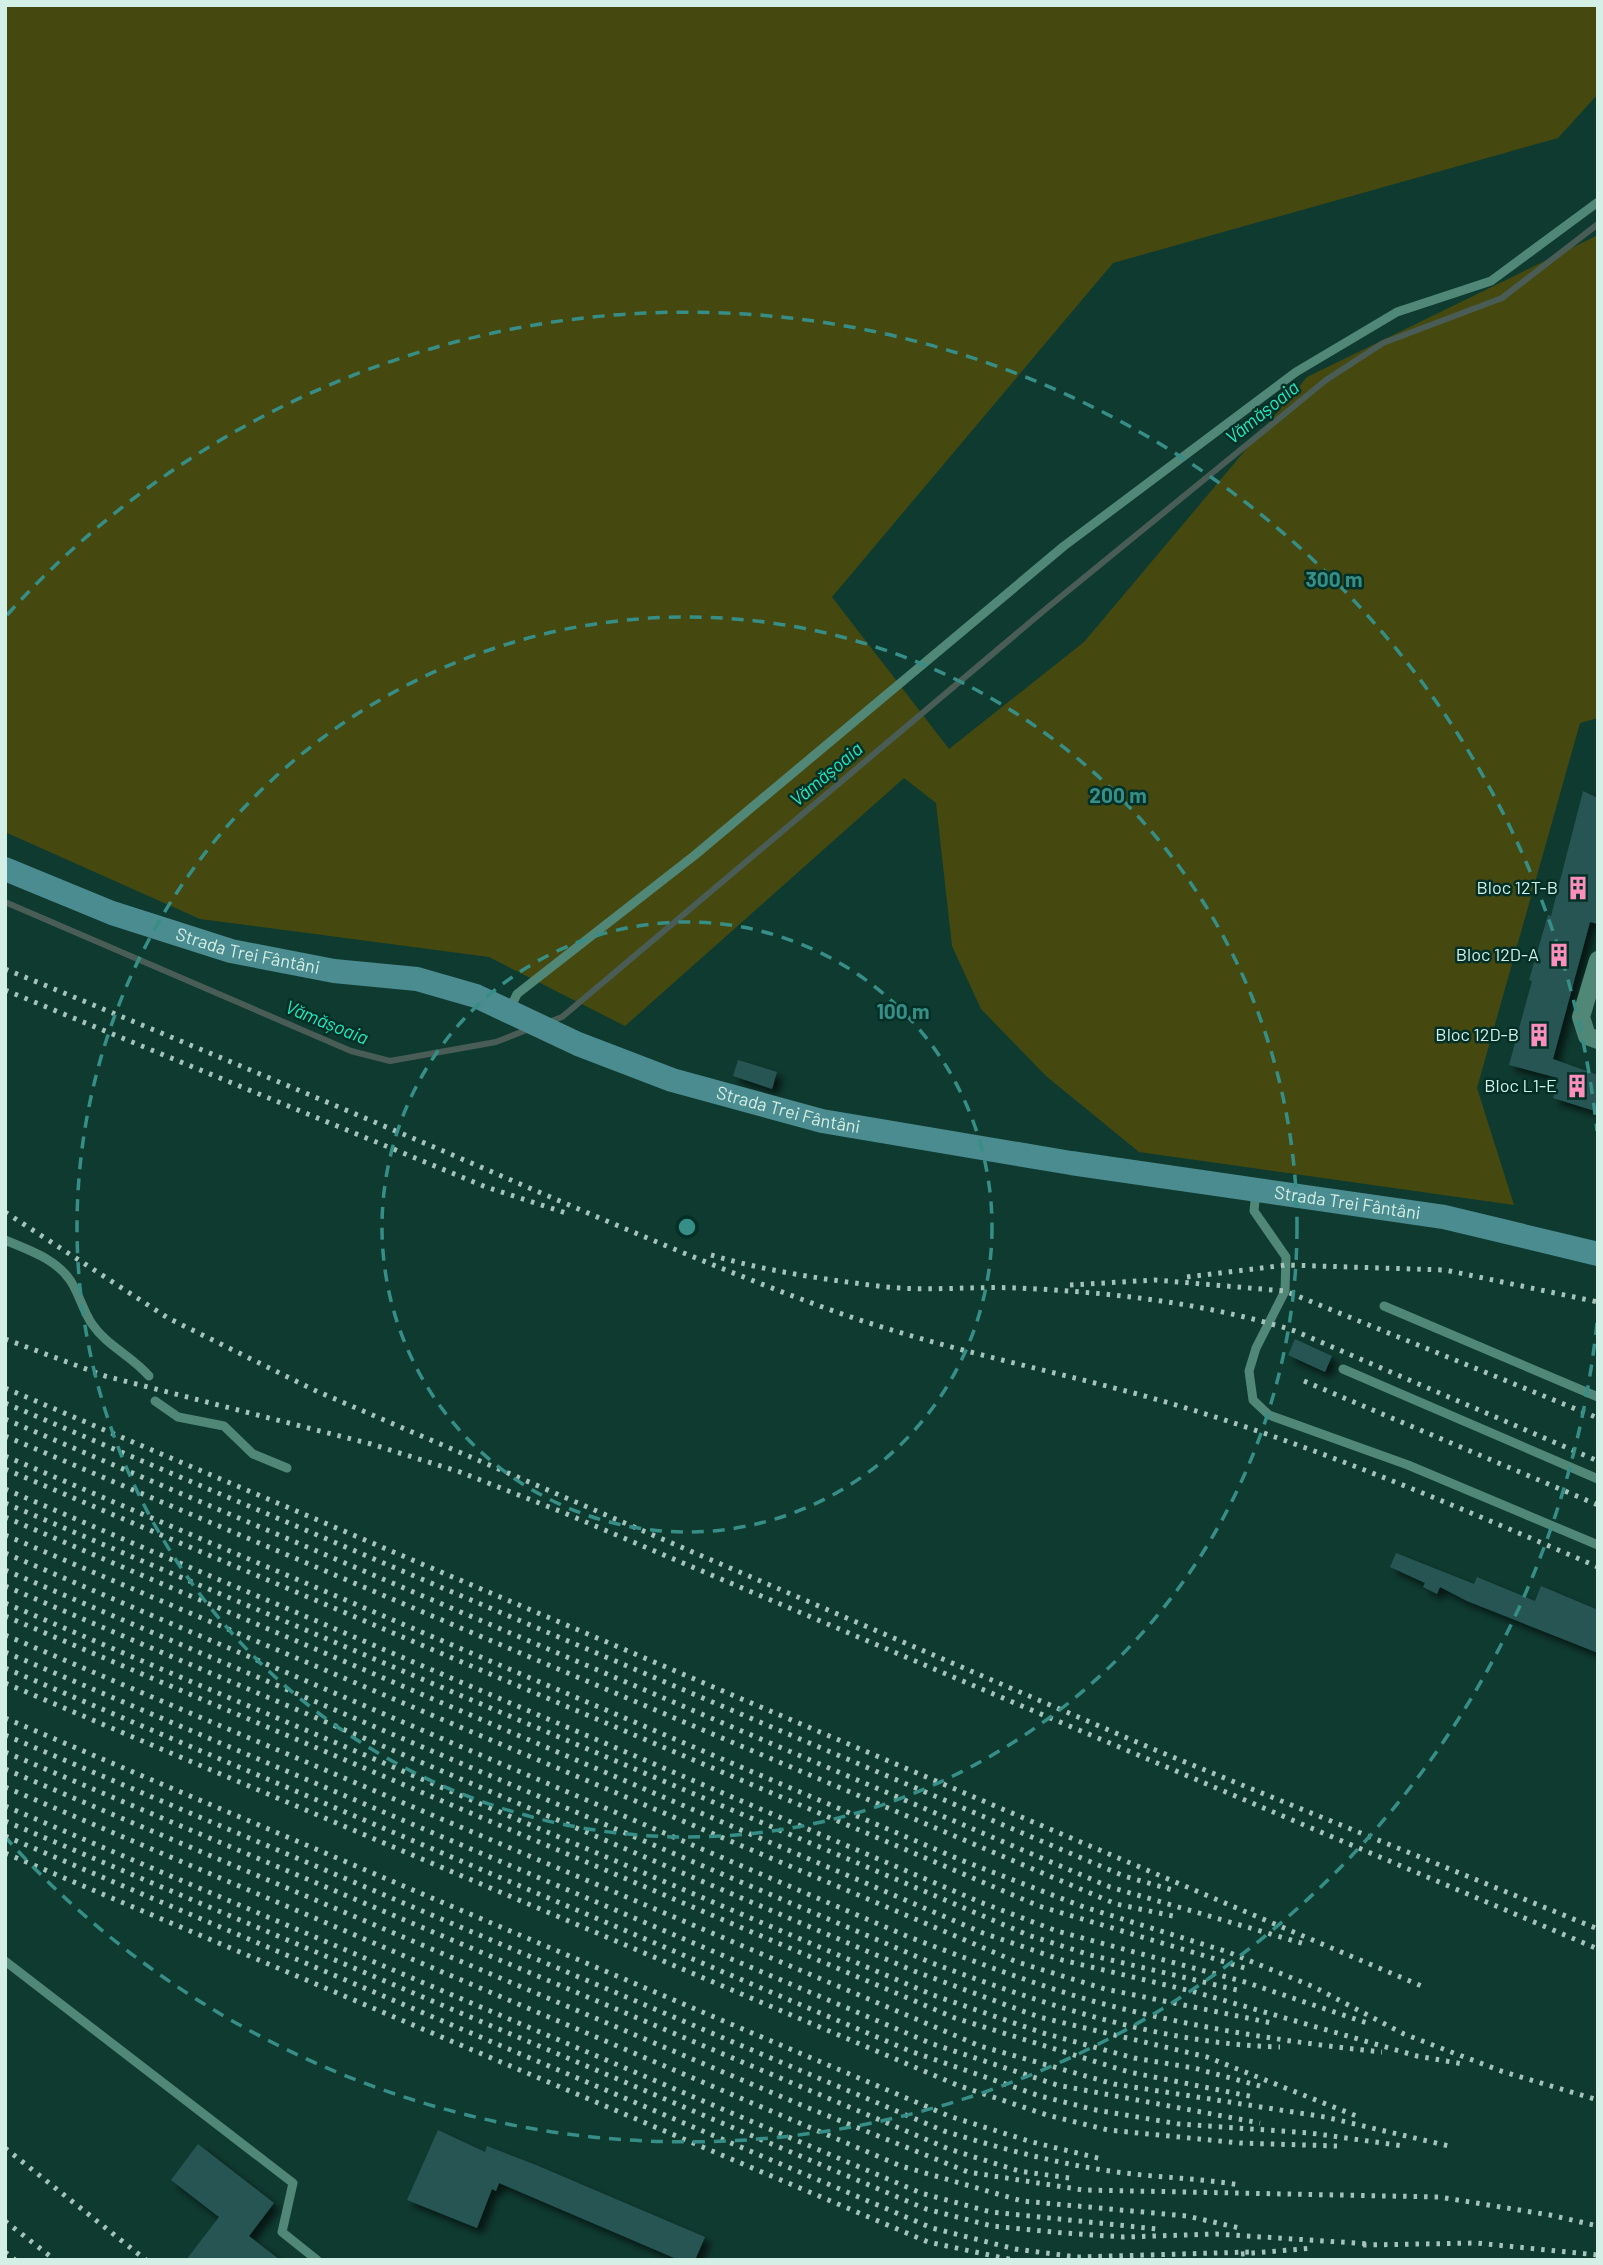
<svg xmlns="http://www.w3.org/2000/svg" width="1603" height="2265" viewBox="0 0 1603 2265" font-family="Barlow,sans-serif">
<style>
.green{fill:#45490f}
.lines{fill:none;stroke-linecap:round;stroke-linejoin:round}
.stream{stroke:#495d56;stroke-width:6}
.building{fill:#265453;filter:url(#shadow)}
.lane{stroke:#518777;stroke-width:9}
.street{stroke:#518777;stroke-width:18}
.secondary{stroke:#4a8c8f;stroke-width:24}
.rail{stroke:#a4c3ba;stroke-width:5;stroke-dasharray:3.5 7;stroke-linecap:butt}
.ring{fill:none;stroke:#368e86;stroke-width:3.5;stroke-dasharray:12 9}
.labels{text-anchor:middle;stroke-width:5;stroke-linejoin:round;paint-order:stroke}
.poi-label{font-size:18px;fill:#d4efe6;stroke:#033026;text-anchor:end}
.street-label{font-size:18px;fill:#d4efe6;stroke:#033026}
.water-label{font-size:19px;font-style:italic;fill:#23e8c0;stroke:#033026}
.centre{fill:#368e86;stroke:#033026;stroke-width:3.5}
.ring-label{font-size:21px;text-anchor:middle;font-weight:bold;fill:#368e86;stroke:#033026;stroke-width:5;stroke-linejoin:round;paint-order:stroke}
</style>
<defs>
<filter id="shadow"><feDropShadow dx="6" dy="6" stdDeviation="3.5" flood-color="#0009"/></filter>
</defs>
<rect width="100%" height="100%" fill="#0f3a30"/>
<path class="green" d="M5,5H1598V94L1558,138L1113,263L832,597L949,749L1084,642L1307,377L1598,235V718L1580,723L1477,1088L1514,1205L1139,1152L1046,1076L981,1009L952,946L936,803L904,778L625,1026L489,957L200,919L5,832Z"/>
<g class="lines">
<path class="stream" d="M5,902L351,1051L390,1061L496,1042L529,1029
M549,1022L562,1017L1047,608L1326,380L1383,343L1502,298L1598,224"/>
</g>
<path class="building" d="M1583,791L1598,798V924L1590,922L1553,1059L1598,1075V1112L1553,1098L1558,1078L1509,1065L1532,981L1529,980L1548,915L1551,916Z
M738,1060L777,1072L772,1089L733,1076Z
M1295,1339L1332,1356L1325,1372L1288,1355Z
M1396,1553L1474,1584L1477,1577L1535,1601L1541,1586L1598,1610V1653L1467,1601L1440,1587L1437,1594L1423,1587L1425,1583L1390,1567Z
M438,2130L485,2152L487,2146L536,2165L705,2237L695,2260H679L499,2183L496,2191L492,2189L477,2228L407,2200Z
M198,2144L274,2203L249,2236L280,2260H186L219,2217L171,2180Z"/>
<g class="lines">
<path class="lane" d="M510,1009L517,994L695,855L1064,546L1296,372L1397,312L1491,281L1598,202
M1256,1191L1254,1211L1286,1257L1285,1291L1256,1348L1249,1371L1253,1400L1269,1415L1408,1465L1598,1545
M5,1240C28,1250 55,1258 70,1280C79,1293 83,1311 92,1324C107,1346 132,1356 149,1376
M1384,1306L1598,1397
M1343,1369L1598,1479
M155,1401L178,1417L224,1426L253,1454L287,1468
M5,1961L293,2183L282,2232L317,2260"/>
<path class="street" d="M1598,960L1581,1017L1587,1036L1598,1040"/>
<path class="secondary" id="s1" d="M5,869L112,913L231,951L334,971L417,979L476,996L578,1044L672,1080L822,1121L1071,1163L1444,1217L1598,1254"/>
<path class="rail" d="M5,969C153,1029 301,1091 448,1153C574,1207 699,1262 828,1309C930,1346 1037,1367 1141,1395C1298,1438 1449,1503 1598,1567
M5,990L486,1187L566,1213
M5,1212L168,1318L314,1390L1153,1749L1598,1929
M711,1255C766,1271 822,1279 878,1286C924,1292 971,1286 1017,1288C1109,1292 1207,1303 1295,1331L1598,1461
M1187,1277L1286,1265L1445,1270L1598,1302
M1070,1285L1155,1280L1285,1291L1598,1418
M5,1339L105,1376L371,1444L460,1472L562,1512L1598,1949
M1304,1381L1598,1505
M5,1388L1424,1987
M5,1403L1124,1876L1176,1891
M5,1419L1110,1887L1308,1945
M5,1436L1116,1904L1173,1916
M5,1456L961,1860L1084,1907L1228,1952L1314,1987L1404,2034L1501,2071L1598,2100
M5,1469L1039,1906L1245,1968
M5,1489L980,1902L1057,1931L1245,1982L1370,2024
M5,1503L1028,1935L1090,1955L1237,1990
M5,1517L983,1933L1062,1960L1195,1992L1417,2056L1463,2064
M5,1535L1017,1962L1105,1989L1272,2023
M5,1553L909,1937C968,1959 1028,1982 1089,2000C1184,2026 1284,2042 1382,2052
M5,1570L932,1963C1043,2004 1161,2044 1280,2047
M5,1586L914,1971L1039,2017L1207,2057L1359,2117
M5,1603L933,1995L1043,2033L1134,2058L1194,2068L1260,2086
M5,1616L955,2018L1129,2072L1254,2097
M5,1635L980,2046L1114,2084L1325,2117L1449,2146
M5,1652L930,2043L1057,2085L1260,2123
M5,1668L910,2051L1040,2096L1096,2110L1179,2124L1310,2133L1404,2146
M5,1683L957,2085L1047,2115L1108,2130L1240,2143L1337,2146
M5,1718L949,2116L1032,2142L1102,2159
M5,1735L944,2131C1006,2150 1069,2167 1133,2174C1169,2178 1204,2179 1240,2185
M5,1752L949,2149L1019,2171L1076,2179
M5,1769L806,2107L968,2172L1083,2190L1439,2197L1550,2215L1598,2226
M5,1787L901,2166L1022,2201L1187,2216L1244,2229
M5,1806L921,2193L991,2212L1157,2229
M5,1821L926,2209L992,2226L1063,2233L1124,2237L1216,2234L1371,2244
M5,1836L932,2228L1015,2249L1077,2257L1251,2252
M5,1853L928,2242L1013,2260
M5,2148L146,2260
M5,2221L55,2260
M1363,2245L1476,2243L1598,2255
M5,2252L15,2260
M1241,2254L1314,2248"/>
</g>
<g class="ring">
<circle cx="687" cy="1227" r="305"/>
<circle cx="687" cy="1227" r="610"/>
<path d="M1597 1323A915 915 0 0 1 7 1839M7 615A915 915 0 0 1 1597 1131"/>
</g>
<defs>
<g id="building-bare" transform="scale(1.89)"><path d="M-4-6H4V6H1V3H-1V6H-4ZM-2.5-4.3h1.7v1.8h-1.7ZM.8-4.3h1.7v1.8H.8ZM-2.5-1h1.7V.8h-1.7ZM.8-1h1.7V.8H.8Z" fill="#fd8ebe" stroke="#033026" stroke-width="2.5" paint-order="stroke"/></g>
</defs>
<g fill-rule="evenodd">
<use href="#building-bare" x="1578" y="888"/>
<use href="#building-bare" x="1559" y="955"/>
<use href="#building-bare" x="1539" y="1035"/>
<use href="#building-bare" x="1577" y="1086"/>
</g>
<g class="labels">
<g class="poi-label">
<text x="1558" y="894">Bloc 12T-B</text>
<text x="1539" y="961">Bloc 12D-A</text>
<text x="1519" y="1041">Bloc 12D-B</text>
<text x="1557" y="1092">Bloc L1-E</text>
</g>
<g class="street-label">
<text dy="6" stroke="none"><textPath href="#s1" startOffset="257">Strada Trei Fântâni</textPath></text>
<text dy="6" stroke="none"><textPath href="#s1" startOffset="824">Strada Trei Fântâni</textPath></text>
<text dy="6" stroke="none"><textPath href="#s1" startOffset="1391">Strada Trei Fântâni</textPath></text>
</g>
<g class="water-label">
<text transform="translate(1262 412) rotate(-39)" y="7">Vămășoaia</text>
<text transform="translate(826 774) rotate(-40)" y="7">Vămășoaia</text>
<text transform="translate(327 1022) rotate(22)" y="7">Vămășoaia</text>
</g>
</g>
<circle cx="687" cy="1227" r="10" class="centre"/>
<g class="ring-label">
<text x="1334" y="587">300 m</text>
<text x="1118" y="803">200 m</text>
<text x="903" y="1019">100 m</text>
</g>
<rect width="1603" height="2265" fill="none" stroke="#d4efe6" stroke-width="14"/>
</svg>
